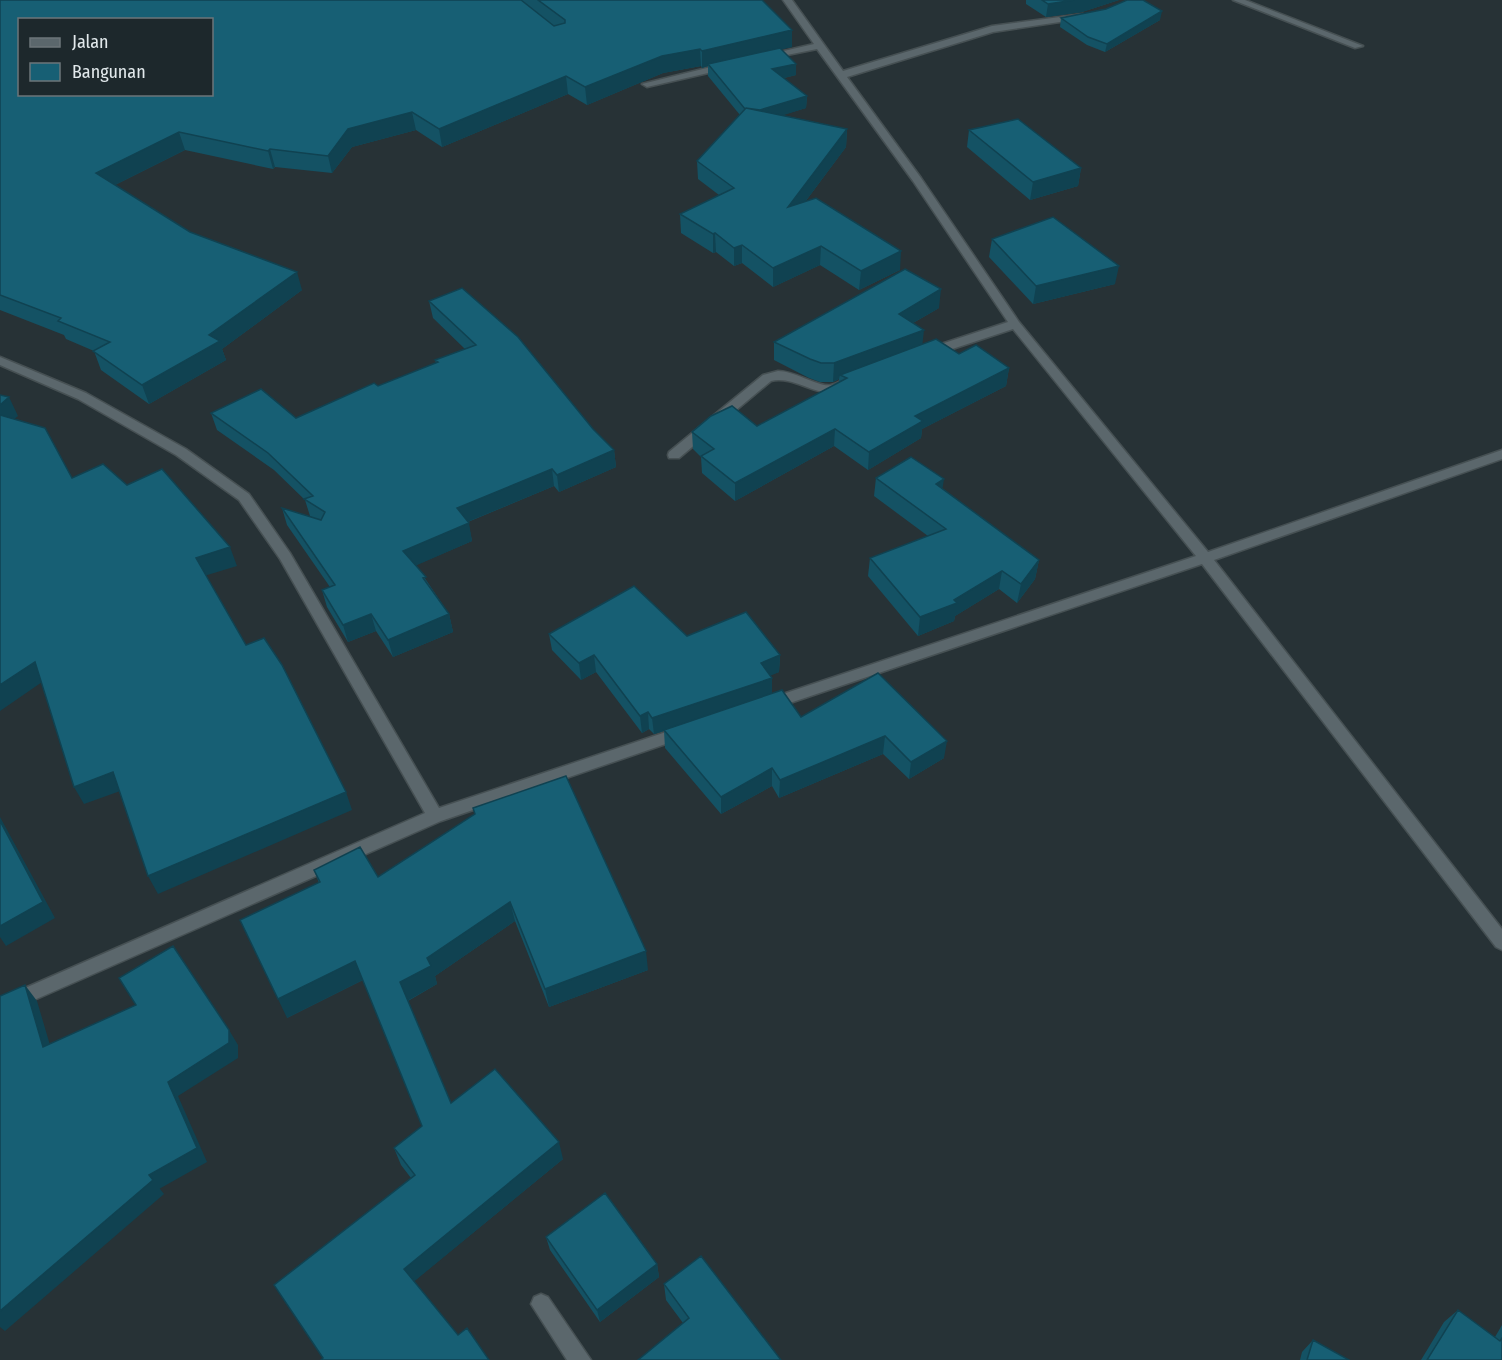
<svg xmlns="http://www.w3.org/2000/svg" width="1502" height="1360" viewBox="0 0 1502 1360" font-family="'Fira Sans Condensed',sans-serif">
<style>
.lines{fill:none;stroke-linecap:round;stroke-linejoin:round}
.minor-casing{stroke:#465053;stroke-width:3}
.minor{fill:#5b676c;fill-rule:evenodd}
.wall{fill:#145264}
.shaded-wall{fill:#104251}
.building{fill:#175f74;stroke:#104251;stroke-width:1.5;fill-rule:evenodd}
</style>
<rect width="100%" height="100%" fill="#273236"/>
<g class="lines">
<g class="minor-casing">
<path id="minor" d="M783,0H792L843,71L992,26L1083,14L1085,16L1080,19L993,32L847,77L921,178L1019,322L1208,552L1502,450V459L1214,560L1502,929V950L1496,947L1202,564L775,708H765L762,704L765,700L1196,556L1013,329L934,355H926V349L1008,322L913,181L817,49L762,60V56L814,44Z
M1233,0H1245L1363,46L1355,48Z
M727,63L732,66L730,68L647,87L642,84Z
M0,357L86,393L186,449L249,494L290,553L439,808L684,726L689,728L692,732L689,736L441,821L0,1015V999L425,813L280,559L239,500L176,455L78,399L0,365Z
M778,371C795,371 820,388 831,385C836,384 840,381 845,379L851,383C827,409 799,374 771,381L679,458H669L668,455L669,452L763,375Z
M541,1294L548,1297L591,1360H567L531,1304L534,1297Z"/>
</g>
<use href="#minor" class="minor"/>
</g>
<path class="wall" d="M0,0H762L792,47L781,49L796,75L784,78L807,96L806,108L782,115L847,129L846,147L805,202L900,270L859,290L820,265L773,287L742,263L734,266L716,252L713,253L681,233L680,214L719,195L698,179L697,161L740,115L708,76V66L702,68L701,66L663,73L587,105L568,94L442,147L416,130L352,147L332,173L275,167L273,169L185,150L115,185L190,232L302,290L222,349L226,360L149,404L101,370L94,351L66,339L64,335L0,310Z
M1026,0H1119L1082,12L1046,17L1026,4Z
M1106,9L1160,20L1105,52L1087,45L1060,27L1061,18Z
M969,130L1081,168L1078,186L1030,200L967,147Z
M992,239L1115,284L1033,304L989,257Z
M429,301L593,429L614,450L616,467L559,492L554,486L468,522L472,541L416,565L449,614L453,632L393,657L376,631L348,642L327,607L322,590L330,587L287,525L282,508L313,518L310,516L305,500L274,470L217,430L211,413L296,418L436,363L435,360L465,349L433,318Z
M939,308L913,323L922,344L1009,368L1006,386L922,429L921,438L868,470L834,446L735,501L702,473L701,457L693,449L692,432L757,426L839,383V379L833,382H820L809,378L774,360V342Z
M876,478L942,488L1039,560L1035,579L1017,603L999,589L955,616L954,621L918,636L868,576L870,558L928,536L874,496Z
M549,634L687,636L780,655L779,672L770,675L772,694L801,717L878,673L944,758L909,779L883,754L779,798L772,786L721,814L665,748L664,731L654,734L649,729L642,733L596,672L581,680L552,650Z
M473,808L648,970L549,1007L515,921L435,976L437,984L408,1001L451,1103L563,1159L414,1281L458,1335L489,1360L323,1358L411,1178L401,1165L394,1148L422,1126L363,980L287,1018L319,883L314,870L378,877L475,814Z
M546,1237L657,1264L659,1277L600,1322L550,1250Z
M664,1284L781,1360L683,1323L666,1300Z
M1458,1310L1495,1337L1502,1325V1360H1421L1444,1322Z
M1313,1340L1349,1360H1300L1302,1352Z"/>
<path class="shaded-wall" d="M1074,0H1119L1082,12L1046,17L1048,4Z
M1162,11L1160,20L1105,52L1107,44Z
M792,30V47L710,66L708,64V66L702,68V51Z
M700,49L701,66L663,73L587,105L585,87L662,56Z
M796,64V75L772,81V69Z
M566,76L568,94L442,147L439,129Z
M807,96L806,108L749,126V114Z
M412,112L416,130L352,147L332,173L328,156L348,129Z
M847,129L846,147L787,226L788,207Z
M179,132L185,150L103,191L96,173Z
M270,149L275,167L273,169L268,151Z
M1081,168L1078,186L1030,200L1033,182Z
M715,233L716,252L713,253V234Z
M742,245V263L734,266V248Z
M821,246L820,265L773,287V268Z
M901,251L900,270L859,290L861,271Z
M1119,266L1115,284L1033,304L1036,286Z
M297,272L302,290L222,349L226,360L149,404L142,385L209,335Z
M941,289L939,308L897,332L899,314Z
M924,330L922,348L840,375L839,379L833,382L834,363Z
M1009,368L1006,386L922,429L921,438L868,470L869,452L915,416Z
M9,397L18,416L0,431V405Z
M835,429L834,446L735,501V483Z
M614,450L616,467L559,492L557,475Z
M552,469L554,486L460,525L457,508Z
M944,479L941,498L936,484Z
M469,523L472,541L408,569L403,551Z
M230,547L237,566L204,576L196,558Z
M1039,560L1035,579L1017,603L1021,584Z
M1002,571L999,589L955,616L954,621L918,636L920,617L954,600Z
M371,614L376,631L348,642L343,625Z
M449,614L453,632L393,657L388,640Z
M594,655L596,672L581,680L579,663Z
M780,655L779,672L761,680V663Z
M35,662L45,680L0,711V685Z
M772,678V695L654,734L652,718Z
M648,712L649,729L642,733L640,716Z
M885,736L883,754L779,798L780,780Z
M947,741L944,758L909,779L911,762Z
M772,768V786L721,814V797Z
M113,772L123,790L84,804L74,787Z
M346,792L352,810L158,894L148,876Z
M0,817L55,918L6,946L0,937Z
M510,902L515,921L435,976L437,984L407,1001L400,982L427,958Z
M646,951L648,970L549,1007L545,989Z
M355,961L363,980L287,1018L278,999Z
M25,985L37,1001L55,1062L43,1047Z
M229,1030L238,1045V1058L178,1096L207,1162L159,1189L149,1175L168,1082Z
M559,1142L563,1159L411,1284L404,1269Z
M153,1180L164,1194L5,1331L0,1327V1311Z
M657,1264L659,1277L600,1322L597,1310Z"/>
<path class="building" d="M0,0H521L554,26L565,23V20L538,0H762L792,30L702,51L700,49L662,56L585,87L566,76L439,129L412,112L348,129L328,156L270,149L268,151L179,132L96,173L190,232L297,272L209,335L220,341L142,385L93,351L110,342L58,321L61,318L0,295ZM20,20H212V94H20Z
M1042,0H1074L1048,4Z
M1127,0H1143L1162,11L1107,44L1088,37L1061,18L1106,9Z
M780,48L796,64L772,69L807,96L760,110L746,108L745,109L708,64Z
M746,108L847,129L788,207L816,198L901,251L861,271L821,246L773,268L742,245L734,248L715,233L713,234L680,214L734,188L697,161Z
M1018,119L1081,168L1033,182L969,130Z
M1053,217L1119,266L1036,286L992,239Z
M905,269L941,289L899,314L924,330L834,363H821L810,359L774,342Z
M462,288L518,337L593,429L614,450L557,475L552,469L457,508L469,523L403,551L426,577L423,578L449,614L388,640L371,614L343,625L322,590L335,585L282,508L321,520L325,512L304,499L313,496L268,453L211,413L261,389L296,418L374,383L378,386L438,362L435,360L476,345L429,301Z
M936,339L959,354L976,345L1009,368L915,416L923,421L869,452L835,429L735,483L701,456L714,449L692,432L711,416L732,406L757,426L847,378L840,375Z
M0,395L9,397L0,405Z
M0,415L45,428L72,478L103,464L127,485L162,469L230,547L196,558L246,645L264,638L282,665L346,792L148,876L113,772L74,787L35,662L0,685Z
M911,457L944,479L936,484L1039,560L1021,584L1002,571L954,600L957,603L920,617L870,558L946,529L876,478Z
M634,586L687,636L746,612L780,655L761,663L772,678L652,718L648,712L640,716L594,655L579,663L549,634Z
M878,673L947,741L911,762L885,736L780,780L772,768L721,797L664,730L782,690L801,717Z
M566,776L646,951L545,989L510,902L427,958L431,966L400,982L451,1103L495,1069L559,1142L404,1269L458,1335L467,1328L489,1360H321L323,1358L274,1285L415,1175L394,1148L422,1126L355,961L278,999L240,920L320,882L314,870L360,847L378,877L475,814L473,808Z
M0,821L43,902L0,926Z
M173,946L229,1030V1043L168,1082L197,1148L149,1175L153,1180L0,1311V996L25,985L43,1047L136,1005L119,978Z
M605,1193L657,1264L597,1310L546,1237Z
M701,1256L781,1360H638L689,1318L664,1284Z
M1458,1310L1500,1341L1502,1338V1360H1427Z
M1313,1340L1349,1360H1307Z"/>
<rect x="18" y="18" width="195" height="78" fill="#1d282c" stroke="#6c7579" stroke-width="1.5"/>
<rect x="30" y="38" width="30" height="9" fill="#5b676c" stroke="#6c7579" stroke-width="1.5"/>
<text x="72" y="48" font-size="18" fill="#e2e9ec">Jalan</text>
<rect x="30" y="63" width="30" height="18" fill="#175f74" stroke="#6c7579" stroke-width="1.5"/>
<text x="72" y="78" font-size="18" fill="#e2e9ec">Bangunan</text>
</svg>
